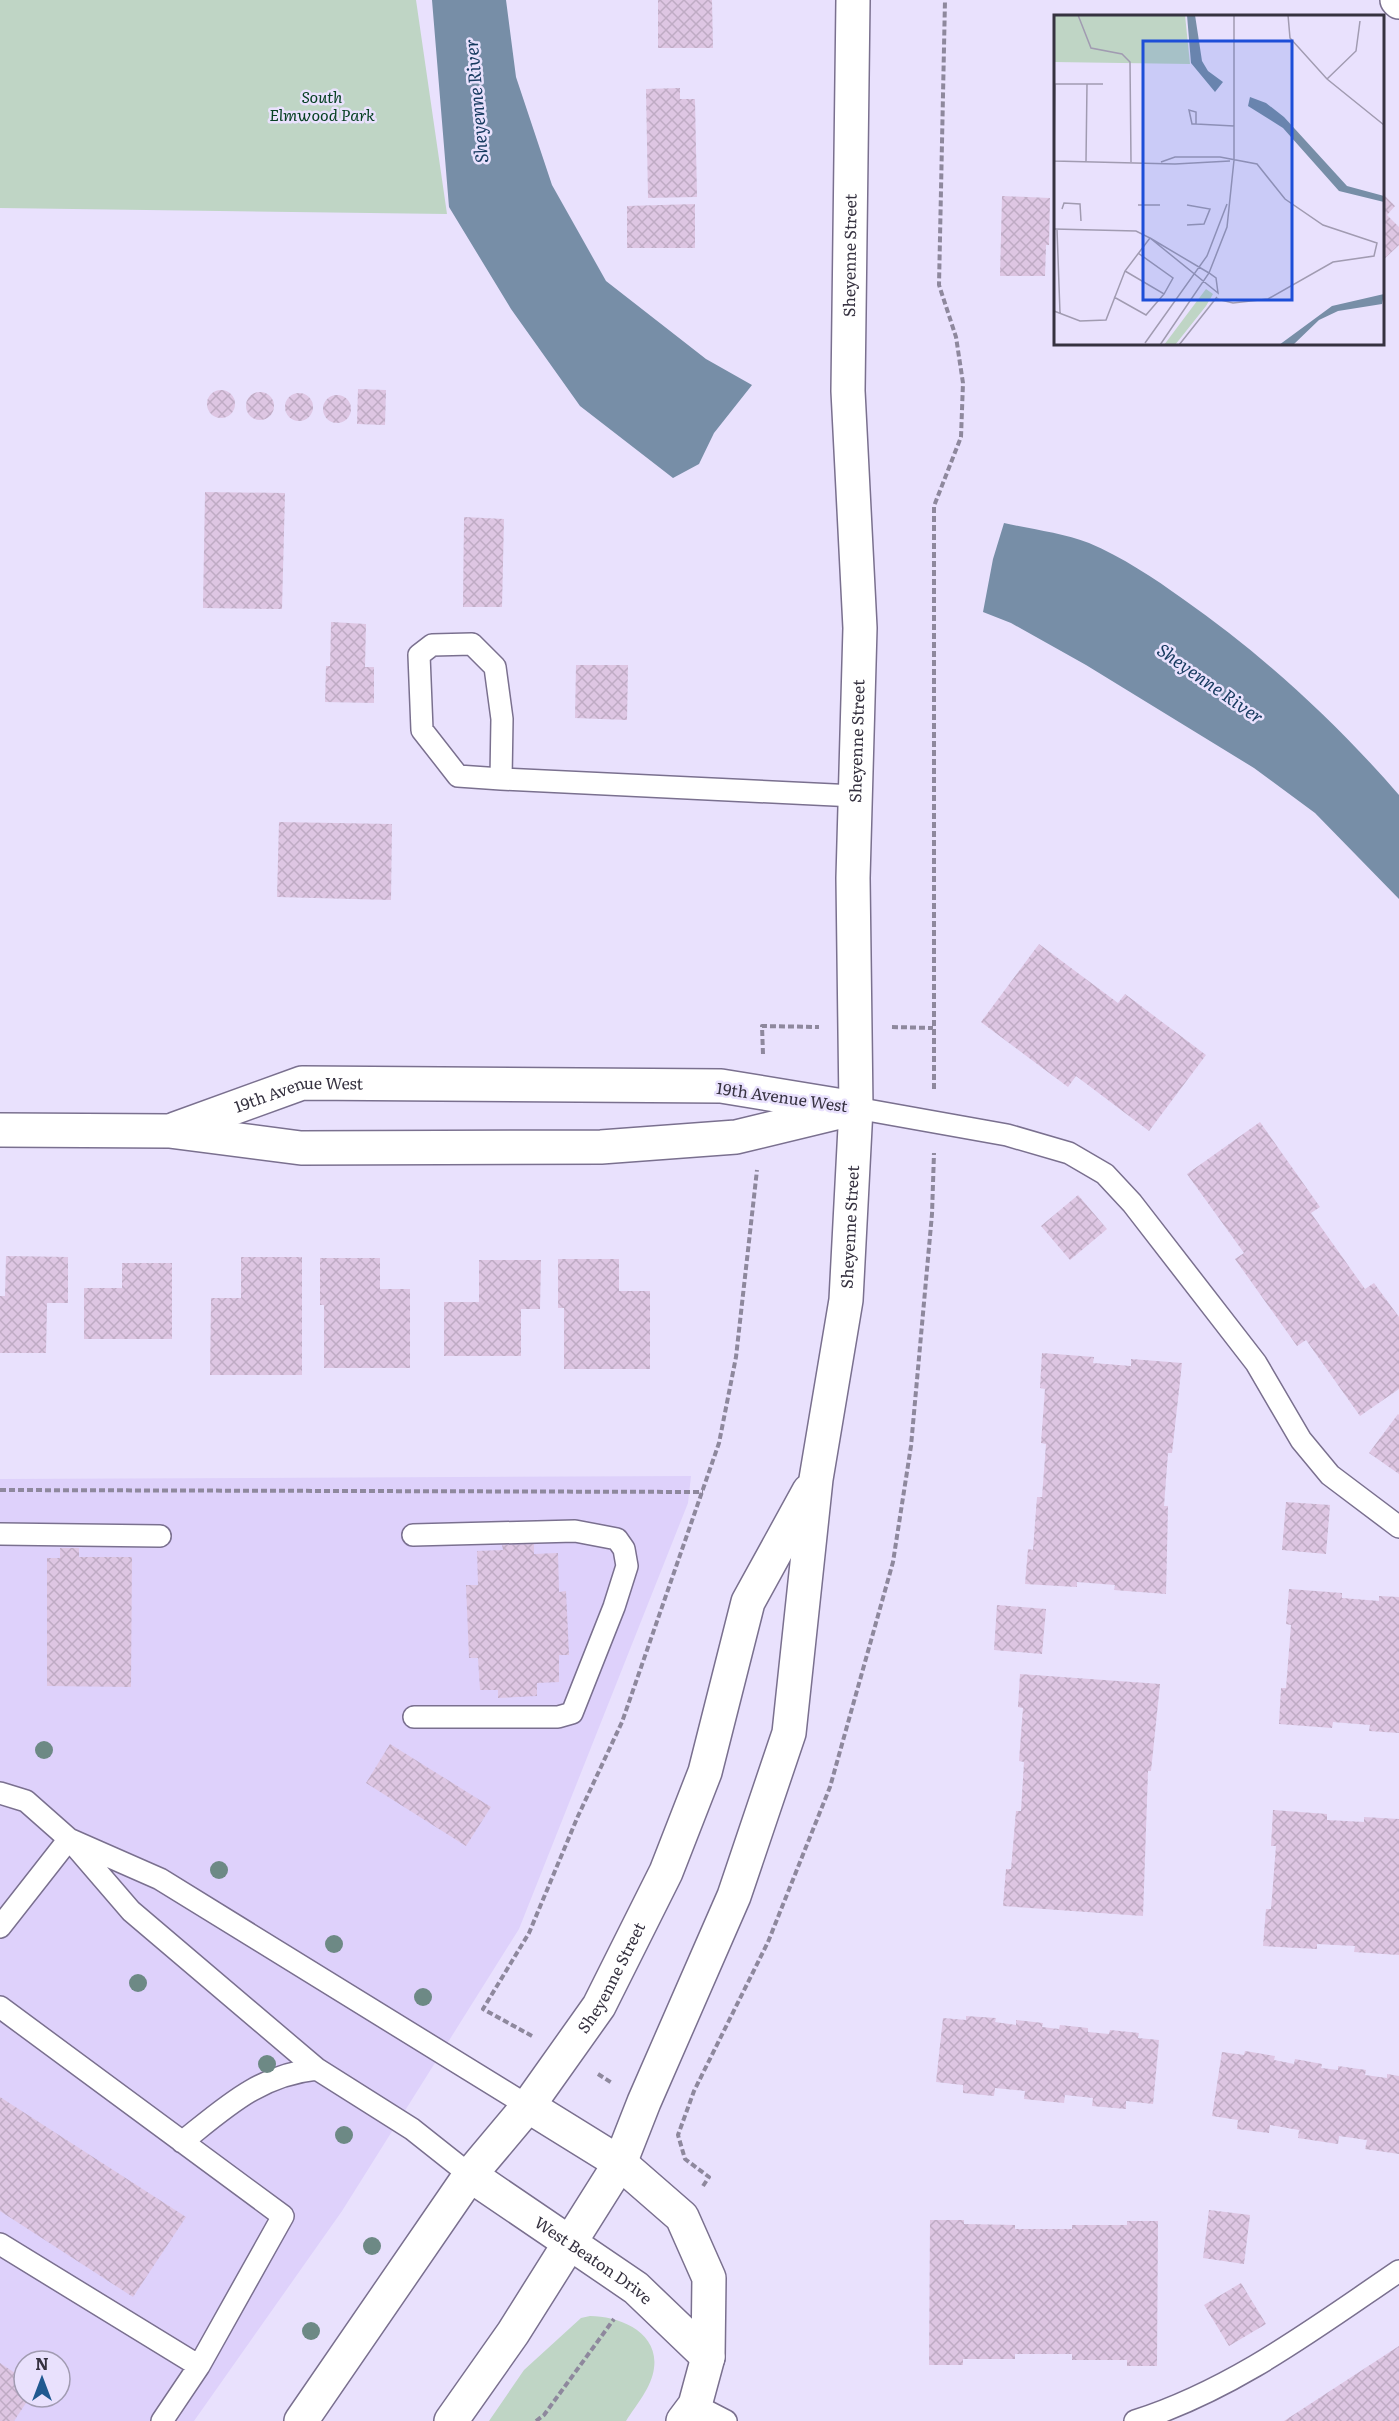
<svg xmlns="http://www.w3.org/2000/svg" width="1399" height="2421" viewBox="0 0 1399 2421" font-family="Literata,serif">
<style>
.built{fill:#ded1fb;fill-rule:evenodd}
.green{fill:#bfd5c5}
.water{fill:#778ea7}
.building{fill:url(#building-cross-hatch)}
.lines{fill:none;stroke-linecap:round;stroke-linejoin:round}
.service-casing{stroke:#7a708f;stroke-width:24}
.minor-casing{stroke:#7a708f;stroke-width:36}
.tertiary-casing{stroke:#7a708f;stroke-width:36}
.secondary-casing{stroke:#7a708f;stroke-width:36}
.path{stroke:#8e889d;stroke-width:4;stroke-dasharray:6 3;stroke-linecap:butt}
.service{stroke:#fff;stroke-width:21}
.minor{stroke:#fff;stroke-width:33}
.tertiary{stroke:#fff;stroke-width:33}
.secondary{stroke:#fff;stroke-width:33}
.tree{fill:#6d8985}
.labels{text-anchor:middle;stroke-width:5;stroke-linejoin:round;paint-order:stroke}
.park-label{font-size:16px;font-style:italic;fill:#074123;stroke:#e9e1fd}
.street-label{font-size:16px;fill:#363240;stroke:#e9e1fd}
.water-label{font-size:18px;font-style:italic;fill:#163a5f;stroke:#e9e1fd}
.inset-road{fill:none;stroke:#a19bb1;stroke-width:1.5}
.view{fill:#1d4ed8;fill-opacity:0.15;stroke:#1d4ed8;stroke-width:3}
.inset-edge{fill:none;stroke:#363240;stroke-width:3}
</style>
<defs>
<pattern id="building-cross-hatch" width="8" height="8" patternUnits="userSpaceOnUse" patternTransform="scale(1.5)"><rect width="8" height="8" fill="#dec6e3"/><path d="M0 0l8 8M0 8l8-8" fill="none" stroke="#bfabc4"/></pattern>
</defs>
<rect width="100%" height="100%" fill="#e9e1fd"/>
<path class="built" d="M691,1476L688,1503L519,1929L342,2211L194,2421H0V1479ZM24,2361H60V2397H24Z"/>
<path class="green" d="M0,0H416L447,214L0,208Z
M590,2316C619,2316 659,2332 654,2368C652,2387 636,2405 626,2421H489L524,2370L581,2318Z"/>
<path class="water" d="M432,0H506L516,77L552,185L606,281L706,359L752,385L714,433L699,464L673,478L580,406L511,309L449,207Z
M1004,523C1031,529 1063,533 1089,543C1122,557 1154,578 1183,599C1263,655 1335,721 1399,795V899L1315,813L1254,768L1086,665L1011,623L983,612L993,559Z"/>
<path class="building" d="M658,0H712L713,48H658Z
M680,88V99H695L697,197L648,198L646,89Z
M1382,193L1395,206L1387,215L1399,227V245L1382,261Z
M1002,196L1050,198L1049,245H1046L1045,276H1000Z
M695,204V248H627V206Z
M358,389L386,390L385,425L357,424Z
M207 404a14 14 0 1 1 28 0a14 14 0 1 1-28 0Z
M246 406a14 14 0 1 1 28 0a14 14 0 1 1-28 0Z
M285 407a14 14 0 1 1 28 0a14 14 0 1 1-28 0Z
M323 409a14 14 0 1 1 28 0a14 14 0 1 1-28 0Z
M205,492L285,493L282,609L203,608Z
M464,517L504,519L502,607H463Z
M331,622L366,624L365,667H374V703L325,702L326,666H330Z
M576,665H628L627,720L575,718Z
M279,822L392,824L391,900L277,897Z
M1039,944L1118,1003L1125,994L1206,1055L1149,1131L1076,1076L1068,1087L981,1022Z
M1260,1122L1320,1207L1311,1213L1365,1289L1374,1283L1399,1317V1389L1360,1416L1306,1340L1297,1346L1235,1259L1244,1253L1187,1174Z
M1078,1195L1107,1229L1070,1260L1041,1226Z
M6,1256L68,1257V1303H47L46,1353H0V1296H5Z
M241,1257H302V1375H210L211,1298H241Z
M320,1258H380V1289H410V1368H324V1305H320Z
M558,1259H619V1291H650V1369H564V1308H558Z
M479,1260H541L540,1309H521V1356H444V1302H479Z
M122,1263H172V1339H84V1288H122Z
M1042,1353L1094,1357L1093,1363L1131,1366V1359L1182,1363L1172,1453H1168L1164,1506H1168L1166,1594L1114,1590L1115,1585L1077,1582V1587L1025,1584L1028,1549L1033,1550L1037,1497H1042L1046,1444L1041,1443L1045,1389L1040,1388Z
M1398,1414L1399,1415V1474L1369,1453Z
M1286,1502L1330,1505L1326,1554L1282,1550Z
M534,1544V1554L558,1553L559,1592L566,1591L569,1655H559V1682L537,1683V1696L498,1698V1690H480L478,1658H469L466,1585H478L477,1551L503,1550L502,1545Z
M60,1548H79V1557H132L131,1687L47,1686V1558H60Z
M1289,1589L1342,1593V1598L1379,1601V1596L1399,1597V1733L1369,1731L1370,1725L1333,1722L1332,1728L1279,1724L1281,1688H1286L1291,1625L1286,1624Z
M997,1605L1046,1609L1042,1654L994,1650Z
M1020,1674L1160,1684L1151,1771H1148L1143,1916L1003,1906L1006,1869H1011L1016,1811H1021L1024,1762L1019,1761L1023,1708L1018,1707Z
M390,1744L491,1807L466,1846L366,1783Z
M1273,1810L1327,1814V1820L1364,1822V1817L1399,1819V1955L1354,1952L1355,1946L1317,1944V1949L1263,1946L1266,1909H1271L1276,1846H1271Z
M966,2016L996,2018L995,2022L1016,2025V2020L1043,2023L1042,2027L1059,2029L1060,2025L1088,2028V2032L1109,2034L1110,2030L1139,2033L1138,2038L1159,2040L1153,2104L1126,2101V2109L1092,2106L1093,2098L1065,2095L1064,2103L1024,2099L1025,2091L995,2088L994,2096L963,2093V2085L936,2082L943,2018L966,2020Z
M1245,2051L1275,2056L1274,2060L1294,2064L1295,2059L1322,2064L1321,2068L1338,2070V2066L1366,2070L1365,2075L1387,2078V2074L1399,2076V2154L1365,2149L1367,2140L1339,2136L1338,2144L1298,2138L1299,2130L1270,2125L1269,2133L1237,2129L1238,2120L1212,2116L1222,2052L1244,2055Z
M0,2097L186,2217L133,2297L0,2211Z
M1209,2210L1250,2215L1244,2264L1203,2258Z
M930,2220H964V2224L1015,2225V2229H1072V2225H1127V2221H1158L1157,2366H1127V2360H1072V2354H1015V2359H963V2365H929Z
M1241,2283L1266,2324L1229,2346L1204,2305Z
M1399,2346V2421H1284Z
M0,2363L24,2379V2397H30L14,2421H0Z"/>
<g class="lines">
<g class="service-casing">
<path id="service" d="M501,779L502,719L495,667L472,644L432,645L419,655L422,730L458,776L501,779L855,796
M856,1108L1007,1135L1069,1153L1105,1174L1132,1203L1256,1363L1301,1440L1330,1475L1399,1527
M0,1534L160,1536
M413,1535L575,1531L617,1539L624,1549L627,1566L614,1607L572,1713L558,1717H414
M0,1793L26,1801L69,1839L0,1927
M0,2007L283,2216L199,2366L0,2244
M182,2142C226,2107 259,2075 317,2069
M470,2175L412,2129L317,2069L131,1911L69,1839L160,1879L528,2106
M695,2405L726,2421
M162,2421L199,2366
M1135,2421C1233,2390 1315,2328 1399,2271"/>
</g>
<g class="minor-casing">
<g id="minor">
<path d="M1397,0L1399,2"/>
<path id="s1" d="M470,2175L636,2288L708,2357L709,2278L682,2217L620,2163L528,2106"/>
<path d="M683,2421L695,2405L708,2357"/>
</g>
</g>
<g class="tertiary-casing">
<g id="tertiary">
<path id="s2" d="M175,1129L302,1083L721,1086L843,1106"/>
<path d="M0,1130L169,1131L301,1148L601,1147L736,1137L856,1108"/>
</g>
</g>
<g class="secondary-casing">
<g id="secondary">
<path id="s3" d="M301,2421L470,2175L528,2106L599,2006L666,1872L705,1772L748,1602L809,1491"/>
<path id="s4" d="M451,2421L513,2333L620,2163L644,2102L734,1896L789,1733L816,1479L846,1300L856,1108L853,878L860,628L848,391L853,0"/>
</g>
</g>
<path class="path" d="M892,1027L933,1028
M763,1054L762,1026L819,1027
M934,1089V506L961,437L963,383L956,337L939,285L945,0
M0,1490L703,1492
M532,2036L483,2009L529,1933L578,1816L622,1722L719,1443L736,1357L757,1170
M598,2074L612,2083
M703,2186L709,2177L685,2159L678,2135L694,2091L768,1942L830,1787L893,1562L911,1446L932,1214L934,1153
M536,2421L544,2415L614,2319"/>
<use href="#service" class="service"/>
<use href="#minor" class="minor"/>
<use href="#tertiary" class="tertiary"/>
<use href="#secondary" class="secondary"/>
</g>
<g class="tree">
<circle cx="44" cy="1750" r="9"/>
<circle cx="219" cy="1870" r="9"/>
<circle cx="334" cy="1944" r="9"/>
<circle cx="138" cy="1983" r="9"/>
<circle cx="423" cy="1997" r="9"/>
<circle cx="267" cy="2064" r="9"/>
<circle cx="344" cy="2135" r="9"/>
<circle cx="372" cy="2246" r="9"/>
<circle cx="311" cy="2331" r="9"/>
</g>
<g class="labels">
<g class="park-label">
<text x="322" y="103">South<tspan x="322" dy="18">Elmwood Park</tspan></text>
</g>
<g class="street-label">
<text dy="6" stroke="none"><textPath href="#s4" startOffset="2253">Sheyenne Street</textPath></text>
<text dy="6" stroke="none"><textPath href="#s4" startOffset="1767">Sheyenne Street</textPath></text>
<text dy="6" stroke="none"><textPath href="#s2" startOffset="130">19th Avenue West</textPath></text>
<text transform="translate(782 1097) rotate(8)" y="6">19th Avenue West</text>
<text dy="6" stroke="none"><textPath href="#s4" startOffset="1281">Sheyenne Street</textPath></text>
<text dy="6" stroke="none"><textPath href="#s3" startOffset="542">Sheyenne Street</textPath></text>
<text dy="6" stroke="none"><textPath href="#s1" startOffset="150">West Beaton Drive</textPath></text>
</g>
<g class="water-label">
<text transform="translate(477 101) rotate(-95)" y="6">Sheyenne River</text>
<text transform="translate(1210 684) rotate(35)" y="6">Sheyenne River</text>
</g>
</g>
<g transform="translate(1054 15)">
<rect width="330" height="330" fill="#e9e1fd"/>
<path d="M0,0H131L136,49L0,47ZM152,274L159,279L152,291L121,330H110Z" fill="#bfd5c5"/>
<path d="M133,0H141L148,46L154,56L169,67L161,77L137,48ZM196,82L212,88L230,102L293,171L330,181V187L285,176L229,113L194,91ZM330,279L328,289L284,296L265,305L239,330H225L278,291Z" fill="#778ea7"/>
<path class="inset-road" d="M24,0L37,33L68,39L76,47L77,147M234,0L236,23L273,64L330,110M273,64L302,36L306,6M0,69H49M142,109V97L135,95L138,109H142L180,111M0,146L121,149L176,146M0,146L1,69M32,146L33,69M107,147L121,142H166L203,149L231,184L269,210L323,228L320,241L279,247L214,284L179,288L163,284M84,190H106M133,190L156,194L150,209L133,210M8,194L10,188L26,189L27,206M0,214L82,216L96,223L71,256L52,305L26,306L0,296M3,214L6,298M96,223L155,258L162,263L164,278ZM71,256L110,279L119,263L84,238M60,282L92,300L110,279M91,328L153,241L173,189M106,330L155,258L173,212L180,145V0M125,330L163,282"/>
<path class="view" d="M89,26H238V285H89Z"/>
<rect width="330" height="330" class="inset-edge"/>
</g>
<g transform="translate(42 2379)"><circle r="28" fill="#e9e1fd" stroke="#a19bb1" stroke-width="1.5"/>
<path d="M0-4.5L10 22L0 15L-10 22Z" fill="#205990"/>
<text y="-9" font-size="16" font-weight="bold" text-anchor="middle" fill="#363240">N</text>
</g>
</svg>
